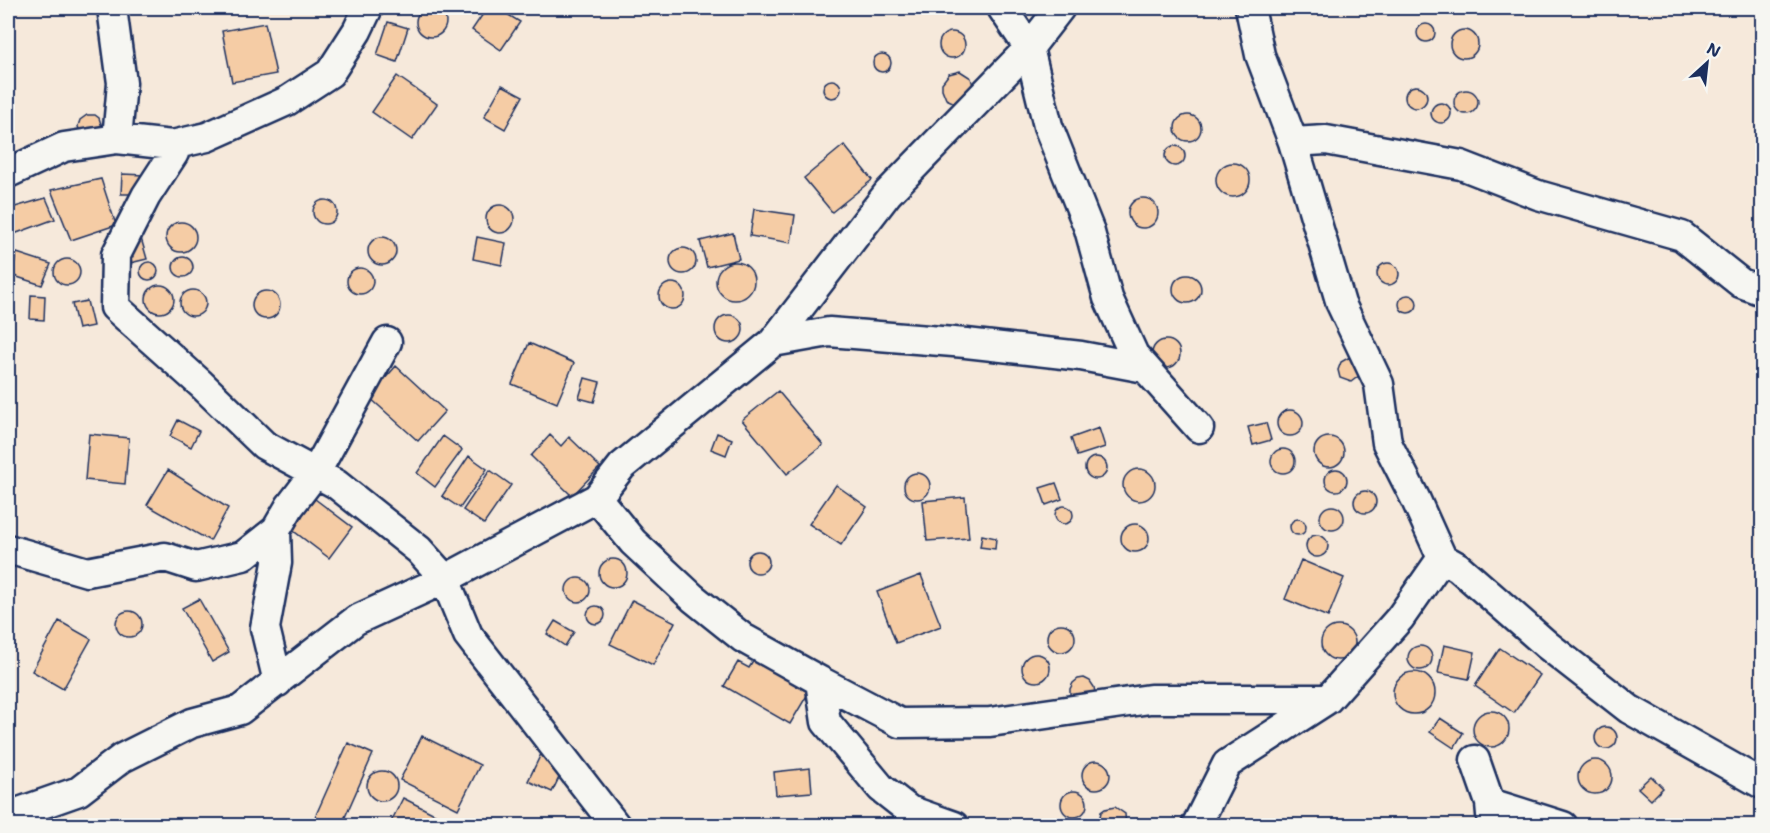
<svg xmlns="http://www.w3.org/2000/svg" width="1770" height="833" viewBox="0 0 1770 833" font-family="'Shantell Sans',sans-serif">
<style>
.building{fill:#f5cca5;stroke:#1b2f5e;stroke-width:1.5}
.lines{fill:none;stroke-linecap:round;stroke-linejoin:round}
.street-casing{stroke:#1b2f5e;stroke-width:33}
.street{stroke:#f6f6f2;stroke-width:28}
</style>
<rect width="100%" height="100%" fill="#f6e9db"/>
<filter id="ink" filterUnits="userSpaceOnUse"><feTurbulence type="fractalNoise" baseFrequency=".0167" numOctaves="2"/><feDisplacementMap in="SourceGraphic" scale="12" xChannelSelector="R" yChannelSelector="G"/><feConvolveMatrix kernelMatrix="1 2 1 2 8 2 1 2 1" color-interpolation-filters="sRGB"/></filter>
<g filter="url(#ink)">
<path class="building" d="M416 22a15 15 0 1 1 30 0a15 15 0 1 1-30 0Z
M487,8H497L520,22L501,50L472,30Z
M907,8H925L915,11Z
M1478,8H1493L1491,11L1486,13L1480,11Z
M388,22L408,28L397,62L377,55Z
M265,23L276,74L232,82L222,31Z
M1417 33a9 9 0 1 1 18 0a9 9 0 1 1-18 0Z
M1450 44a14 14 0 1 1 28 0a14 14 0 1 1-28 0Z
M939 45a13 13 0 1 1 26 0a13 13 0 1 1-26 0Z
M873 63a9 9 0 1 1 18 0a9 9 0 1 1-18 0Z
M960,71L971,78L974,89L957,104L946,99L942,89V83L949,74Z
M397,76L437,104L412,140L372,112Z
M823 89a9 9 0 1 1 18 0a9 9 0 1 1-18 0Z
M502,85L523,96L505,129L484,117Z
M1405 97a11 11 0 1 1 22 0a11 11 0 1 1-22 0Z
M1454 102a12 12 0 1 1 24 0a12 12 0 1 1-24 0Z
M1431 113a10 10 0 1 1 20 0a10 10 0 1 1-20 0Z
M1175 128a13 13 0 1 1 26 0a13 13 0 1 1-26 0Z
M87,115H95L99,118L103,130L80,134L78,126L80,120Z
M844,145L872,180L832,212L804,178Z
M1165 156a10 10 0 1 1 20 0a10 10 0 1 1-20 0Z
M1216 180a17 17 0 1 1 34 0a17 17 0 1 1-34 0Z
M122,174L144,175L143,194H121Z
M101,179L116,225L71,240L51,190Z
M46,198L55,219L14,234L8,221V209Z
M1128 213a15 15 0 1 1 30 0a15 15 0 1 1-30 0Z
M313 212a12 12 0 1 1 24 0a12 12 0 1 1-24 0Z
M486 219a14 14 0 1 1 28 0a14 14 0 1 1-28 0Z
M754,209L795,215L791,243L750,236Z
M166 237a15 15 0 1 1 30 0a15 15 0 1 1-30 0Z
M733,233L739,259L707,267L700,241Z
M477,237L506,243L502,265L473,259Z
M368 251a14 14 0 1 1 28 0a14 14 0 1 1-28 0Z
M141,238L147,259L130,263L124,242Z
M670 261a13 13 0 1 1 26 0a13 13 0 1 1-26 0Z
M17,253L51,264L42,285L11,275Z
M173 267a10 10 0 1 1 20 0a10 10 0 1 1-20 0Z
M54 272a13 13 0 1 1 26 0a13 13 0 1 1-26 0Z
M716 281a19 19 0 1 1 38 0a19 19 0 1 1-38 0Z
M140 271a9 9 0 1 1 18 0a9 9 0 1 1-18 0Z
M1377 274a11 11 0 1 1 22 0a11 11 0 1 1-22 0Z
M347 281a13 13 0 1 1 26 0a13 13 0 1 1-26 0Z
M1173 289a14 14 0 1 1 28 0a14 14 0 1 1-28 0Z
M659 296a13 13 0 1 1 26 0a13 13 0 1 1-26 0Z
M146 299a14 14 0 1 1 28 0a14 14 0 1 1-28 0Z
M180 303a13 13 0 1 1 26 0a13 13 0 1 1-26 0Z
M252 305a14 14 0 1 1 28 0a14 14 0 1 1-28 0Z
M1399 304a9 9 0 1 1 18 0a9 9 0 1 1-18 0Z
M31,295L45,296L44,320L30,319Z
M87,301L93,326L78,329L72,304Z
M715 329a14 14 0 1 1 28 0a14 14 0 1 1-28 0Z
M1152 354a14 14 0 1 1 28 0a14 14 0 1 1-28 0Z
M529,343L574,363L557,403L512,384Z
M1348,358L1352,359L1360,375L1351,382L1340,378L1338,370L1341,362Z
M396,366L445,411L418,441L369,397Z
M585,378L600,382L594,402L579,398Z
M778,391L823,445L787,474L742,420Z
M1277 423a13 13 0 1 1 26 0a13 13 0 1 1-26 0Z
M178,420L199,431L191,447L170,436Z
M1266,423L1271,440L1253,445L1248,427Z
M1099,428L1105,447L1077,456L1071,438Z
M717,433L732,439L726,455L711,449Z
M89,434L129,438L125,484L85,480Z
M550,435L561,446L569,437L600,467L572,496L531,456Z
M443,436L462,450L435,487L417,473Z
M1314 452a15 15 0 1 1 30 0a15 15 0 1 1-30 0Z
M1271 461a12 12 0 1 1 24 0a12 12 0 1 1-24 0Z
M469,456L487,469L460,508L442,496Z
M1085 468a11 11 0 1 1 22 0a11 11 0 1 1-22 0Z
M1325 480a11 11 0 1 1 22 0a11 11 0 1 1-22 0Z
M1123 485a16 16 0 1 1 32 0a16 16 0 1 1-32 0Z
M168,470L228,508L210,541L147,505Z
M490,470L511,485L484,524L463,510Z
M904 486a13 13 0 1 1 26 0a13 13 0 1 1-26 0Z
M1056,483L1062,499L1046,505L1040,488Z
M836,485L867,507L841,545L809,524Z
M1354 502a11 11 0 1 1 22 0a11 11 0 1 1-22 0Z
M965,497L969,538L927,541L923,501Z
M315,499L352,527L329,558L291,529Z
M1320 518a12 12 0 1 1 24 0a12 12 0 1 1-24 0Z
M1055 515a9 9 0 1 1 18 0a9 9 0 1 1-18 0Z
M1290 527a8 8 0 1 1 16 0a8 8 0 1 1-16 0Z
M1121 538a14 14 0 1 1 28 0a14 14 0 1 1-28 0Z
M982,535L996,538L995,549L980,547Z
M1306 546a11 11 0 1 1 22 0a11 11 0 1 1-22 0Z
M747 562a11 11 0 1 1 22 0a11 11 0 1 1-22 0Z
M599 573a14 14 0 1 1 28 0a14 14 0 1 1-28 0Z
M1301,560L1344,578L1328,617L1285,599Z
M921,575L941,626L896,643L877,592Z
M566 590a12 12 0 1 1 24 0a12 12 0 1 1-24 0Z
M199,599L229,652L212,662L182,608Z
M632,600L675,622L653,665L610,644Z
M587 615a9 9 0 1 1 18 0a9 9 0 1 1-18 0Z
M116 624a13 13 0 1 1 26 0a13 13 0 1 1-26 0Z
M59,621L91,639L63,689L32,671Z
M555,621L574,632L565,646L547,634Z
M1047 638a14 14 0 1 1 28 0a14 14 0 1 1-28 0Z
M1321 643a17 17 0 1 1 34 0a17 17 0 1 1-34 0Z
M1444,645L1475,652L1469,679L1438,673Z
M1408 658a12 12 0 1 1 24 0a12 12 0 1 1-24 0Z
M1500,648L1540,675L1514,713L1475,686Z
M1022 668a14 14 0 1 1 28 0a14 14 0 1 1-28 0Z
M757,655L812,687L790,724L724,686L738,662L749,668Z
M1393 693a21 21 0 1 1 42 0a21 21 0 1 1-42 0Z
M1084,678L1090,681L1094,687L1095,693L1074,700L1070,695V689L1073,683L1078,679Z
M1473 729a18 18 0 1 1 36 0a18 18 0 1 1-36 0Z
M1440,718L1463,733L1454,748L1430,732Z
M1595 738a11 11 0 1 1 22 0a11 11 0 1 1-22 0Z
M422,736L480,765L458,809L400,780Z
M348,743L373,754L341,826H335L315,817Z
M541,754L565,765L552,792L528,781Z
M1578 777a17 17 0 1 1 34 0a17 17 0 1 1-34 0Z
M1082 775a14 14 0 1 1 28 0a14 14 0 1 1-28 0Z
M810,768L812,792L776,795L774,772Z
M367 786a15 15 0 1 1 30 0a15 15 0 1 1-30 0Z
M1651,776L1663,788L1651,800L1638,788Z
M1061 804a13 13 0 1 1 26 0a13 13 0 1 1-26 0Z
M403,798L458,826H389Z
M1115,807L1125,814L1126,826H1098L1101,812L1105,809Z"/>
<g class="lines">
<g class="street-casing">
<path id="street" d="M112,8L122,83L117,139
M1002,8L1029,48L1048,126L1089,229L1108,298L1134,355L1199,428
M1250,8L1260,55L1293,142L1341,304L1379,384L1387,443L1415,498L1442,558L1458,567L1547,645L1629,709L1762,784
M1293,142L1326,140L1461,165L1538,195L1682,236L1741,283L1762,291
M172,145L174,153L146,196L116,255L115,307L201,384L264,445L336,484L419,550L445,579L468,635L616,826
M8,173L64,147L117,139L172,145L207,137L287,101L330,73L357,31L368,8
M773,342L829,332L966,343L1081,356L1145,368
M597,498L633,542L693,598L743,638L820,681L826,722L881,788L909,810L954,826
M8,549L87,572L165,557L196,567L243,556L276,530
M820,681L900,723L990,722L1150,699H1328
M278,682L265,628L277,563L276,530L290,506L316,472L387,342
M1475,760L1490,803L1492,826
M1490,803L1563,826
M8,816L79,791L122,758L192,723L240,710L356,620L445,579L597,498L622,466L773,342L888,193L1029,48L1060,8
M1196,826L1227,764L1328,699L1400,618L1442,558"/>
</g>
<use href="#street" class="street"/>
</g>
</g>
<rect width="1770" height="833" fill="none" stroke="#f6f6f2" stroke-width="30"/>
<rect x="15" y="15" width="1740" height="803" fill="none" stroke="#1b2f5e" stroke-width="2" filter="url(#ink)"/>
<g transform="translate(1707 63) rotate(27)" stroke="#f6f6f2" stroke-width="4.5" paint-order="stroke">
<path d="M0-4.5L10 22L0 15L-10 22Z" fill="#1b2f5e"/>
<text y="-9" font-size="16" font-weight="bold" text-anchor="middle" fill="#1b2f5e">N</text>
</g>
</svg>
